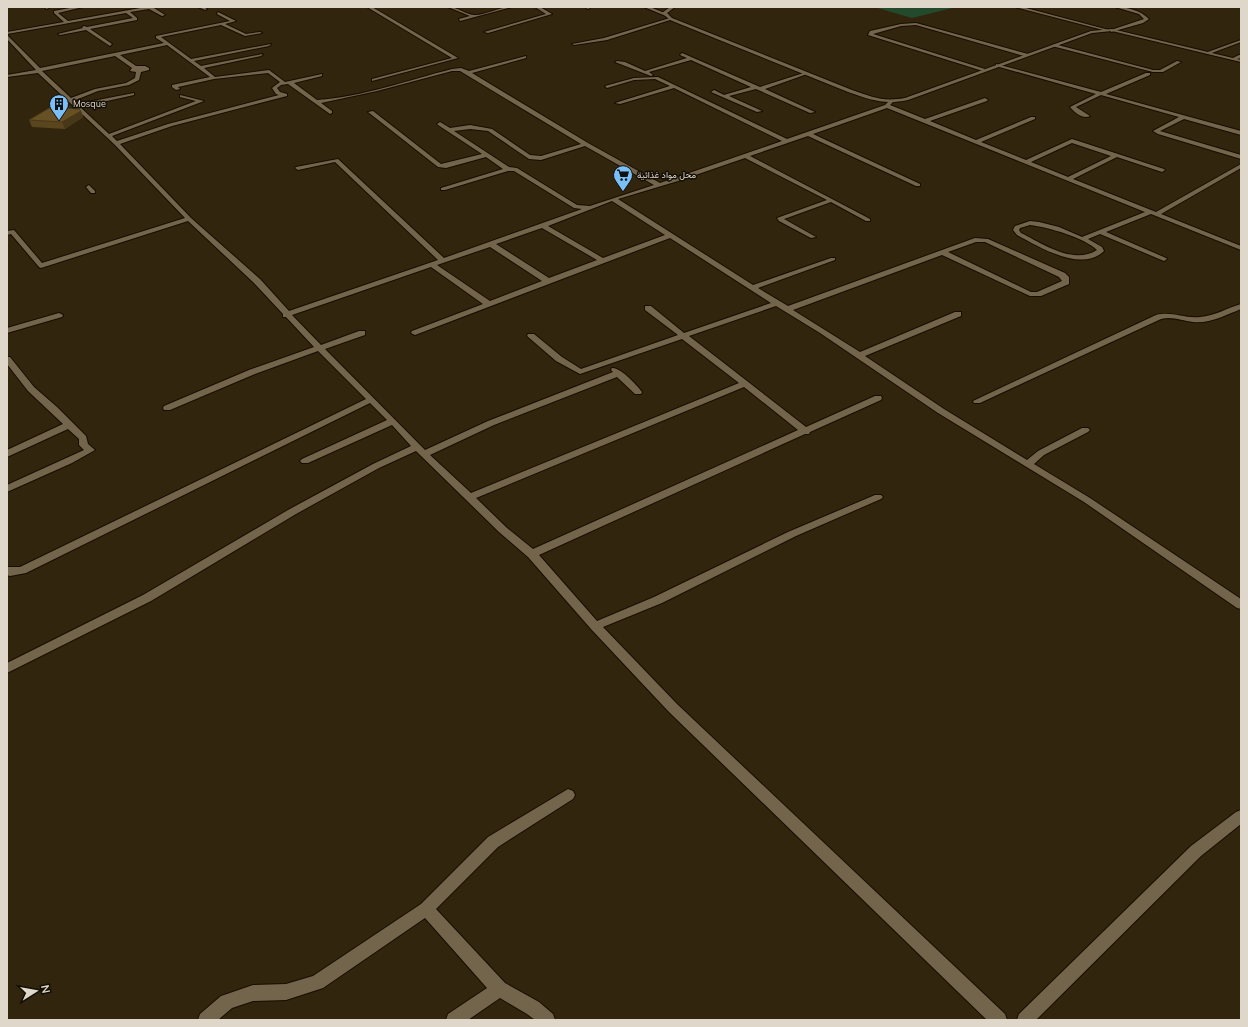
<svg xmlns="http://www.w3.org/2000/svg" width="1248" height="1027" viewBox="0 0 1248 1027" font-family="Mulish,Vazirmatn,sans-serif">
<style>
.green{fill:#244a2e}
.lines{fill:none;stroke-linecap:round;stroke-linejoin:round}
.minor-casing{stroke:#180d00;stroke-width:2}
.tertiary-casing{stroke:#180d00;stroke-width:2}
.minor{fill:#73654c;fill-rule:evenodd}
.tertiary{fill:#73654c;fill-rule:evenodd}
.wall{fill:#59451e}
.shaded-wall{fill:#483818}
.building{fill:#675023;stroke:#483818}
.labels{text-anchor:middle;stroke-width:3;stroke-linejoin:round;paint-order:stroke}
.far-poi-label{font-size:9px;fill:#dfd7c9;stroke:#140f06;text-anchor:start}
</style>
<rect width="100%" height="100%" fill="#31250d"/>
<path class="green" d="M874,7H956L912,18Z"/>
<g class="lines">
<g class="minor-casing">
<path id="minor" d="M45,7H49V8L46,9Z
M75,7H83L58,13L68,21L146,7H155L154,8L165,15L162,16L149,9L130,12L137,18V20L90,29L112,44L110,46L86,30L60,35L58,34L83,28L82,27L84,26L87,27L133,18L126,13L7,34V32L64,22L54,13V11Z
M198,7H204L207,9L205,10Z
M367,7H372L458,58L372,81V79L452,58Z
M448,7C458,7 466,15 475,15C487,15 499,7 512,7L460,21L459,19L470,16Z
M535,7H540L552,14L488,33L484,32L546,14Z
M585,7H589L590,8L588,9Z
M644,7H650L669,15L666,16Z
M1015,7H1022L1109,30L1107,31Z
M1115,7C1127,7 1140,10 1149,19L1143,23L1111,32V30L1144,19L1139,14Z
M218,12L236,21L225,24L246,34L260,32L262,33L245,36L221,25L161,37L191,59L271,44L269,46L194,61L201,66L263,54L261,56L204,68L215,77L269,70L285,82L322,74V76L294,83L317,100C362,97 409,80 452,69L461,68L469,71L526,56V58L472,73L588,143L660,183L782,141L674,88L620,104L615,103L670,86L655,79L634,80L607,88L605,86L634,78L658,77L787,139L885,105L890,100L893,102L890,105L925,119L985,98L988,100L987,101L930,121L976,140L1031,117H1035V119L981,142L1026,160L1072,139L1164,169L1165,170L1162,172L1117,157L1073,179L1156,212L1241,164V168L1161,214L1241,246V250L1151,214L1106,232L1166,258L1167,259L1164,261L1100,234L1088,239L1102,247L1104,251C1082,273 1039,247 1017,235L1013,230L1015,226L1030,221L1039,222L1059,227L1082,237L1145,212L887,108L813,134L920,184V186H916L808,136L750,156L870,219V221H866L831,202L784,219L816,237L811,238L779,221L777,218L827,200L745,158L678,181L618,199L753,285L831,258H835V260L758,288L788,306L975,238L988,239L1065,273L1069,277V284L1041,296H1030L942,255L793,310L860,352L955,312H961V316L865,356L944,409L1027,460L1038,451L1082,428H1088L1090,430L1088,432L1044,455L1034,464L1090,498L1241,599V609L1237,608L1084,502L938,413L820,333L776,306L689,336L806,427L875,396H881L882,398L881,400L810,432L809,434H805L539,555L597,621L654,597L788,532L875,495H881L883,497L881,499L796,536L662,603L603,627L677,704L1005,1014L1007,1020H987L669,712L591,629L528,557L499,532L416,451L379,468L296,514L151,601L7,673V663L143,595L288,510L373,464L411,446L392,425L308,463H302L300,461L302,459L387,420L370,403L26,573L10,576L7,575V567H20L366,399L318,351L255,374L170,410H164L163,408L164,406L249,370L314,347L286,317H283V314L254,283L188,221L41,268L39,267L11,234L7,235V231L14,230L42,263L185,218L114,144L38,73L7,77V75L36,70L7,39V35L40,68L164,43L156,38V36L230,21L217,14ZM167,45L210,77L172,85V87L176,90L180,89L178,87L214,79L268,73L280,82L272,88L276,94L279,95L168,124L117,141L112,136L204,101L180,95V97L196,101L109,134L80,107L134,95V93L77,104L73,101L98,91L129,85L139,80L141,72L149,70V68L145,66H136L120,55ZM115,56L132,68L130,71L136,72L135,78L126,83L95,89L71,98L42,71ZM452,71H460L581,144L541,156L530,155L492,129L470,125L450,128L440,122L437,124L438,125L482,154L441,164L373,111L368,112L438,167L446,168L486,157L503,169L441,188V190H445L508,171H514L574,208L582,209L444,258L338,159L296,167L295,168L298,170L335,162L438,260L289,311L260,279L191,218L120,144L172,126L287,96V94L280,92L277,88L281,85L288,84L330,114L332,113V111L321,103L377,91ZM470,129L488,131L529,159L541,160L585,146L654,185L590,206L577,205L517,168L509,167L454,131ZM1072,143L1111,156L1068,177L1031,162ZM612,201L665,235L603,258L548,226ZM1030,225C1048,227 1085,238 1097,250C1073,265 1043,244 1021,233L1019,230L1020,228ZM542,228L597,260L549,278L496,244ZM670,238L771,303L684,333L651,306H645V310L678,335L581,369L562,357L534,334H528L527,336L556,361L580,374L682,339L739,383L471,493L430,455L494,425L617,377L635,394H641L642,392C637,385 620,367 612,368L611,370L613,372L488,421L425,450L325,349L365,335V331H359L321,345L292,315L431,267L483,304L412,331L411,333L415,335ZM976,242H985L1059,277L1062,281L1037,292H1031L948,252ZM490,247L542,281L490,301L437,265ZM744,387L798,430L533,549L507,528L476,498Z
M670,18L673,19L607,40L574,45L572,44L604,38Z
M916,23L1028,54V55L1024,56L916,25L901,26L873,34L985,69L983,71L868,35L870,31L901,24Z
M1241,40V42L1209,54L1205,53Z
M1054,44L1153,70H1160L1177,61L1181,62L1163,72H1153L1052,46Z
M682,53L760,87L807,72V74L765,89L815,112L810,113L756,89L729,96L762,111L757,112L711,92L714,90L724,95L751,87L691,60L649,72L653,75L651,76L615,62L617,61L625,62L645,71L687,58L680,55Z
M1239,55H1241V58L1233,60L1231,59Z
M996,64L1101,92L1146,73H1150V75L1106,94L1241,131V135L1184,119L1160,131L1241,155V159L1158,134L1153,131L1179,117L1101,95L1076,107L1090,116C1083,120 1074,112 1070,107L1096,94L996,66Z
M89,185L95,191V193H91L86,187Z
M1241,304V309C1226,315 1209,324 1193,322C1182,321 1173,316 1161,319L980,403H974L973,401L1156,315C1173,311 1184,319 1200,317C1215,316 1227,308 1241,304Z
M59,313L63,315L62,317L7,333V328Z
M7,357H10L34,387L57,407L86,436L88,444L95,450L72,463L7,492V485L84,450L79,445V439L68,429L7,457V450L63,424L28,391L7,364Z
M568,789L573,791L575,795L573,799L498,847L436,909L505,983L539,1002L553,1014L555,1020H535L527,1014L500,998L468,1020H446L448,1014L487,988L425,918L323,988L286,1000L253,1001L232,1008L218,1020H198L200,1014L221,996L227,994L253,985L286,984L313,976L421,904L488,837Z
M1241,810V824L1201,856L1036,1020H1017L1019,1014L1191,846L1236,812Z"/>
</g>
<g class="tertiary-casing">
<path id="tertiary" d="M670,7H675L667,13L672,18L852,90C873,97 882,102 905,98L1091,31L1112,29L1241,60V62L1112,31L1092,33L908,100C884,105 871,100 848,92L670,20L662,13Z"/>
</g>
<use href="#minor" class="minor"/>
<use href="#tertiary" class="tertiary"/>
</g>
<path class="wall" d="M81,111L83,117L65,129L32,127L29,120Z"/>
<path class="shaded-wall" d="M81,111L83,117L65,129L62,122Z"/>
<path class="building" d="M51,107L79,109L81,111L62,122L29,120Z"/>
<defs>
<g id="building-pin" transform="scale(1)"><path d="M0 17L-7.5 6A9.5 9.5 0 1 1 7.5 6Z" fill="#7abff8" stroke="#140f06"/><path d="M-4-6H4V6H1V3H-1V6H-4ZM-2.5-4.3h1.7v1.8h-1.7ZM.8-4.3h1.7v1.8H.8ZM-2.5-1h1.7V.8h-1.7ZM.8-1h1.7V.8H.8Z" fill="#111"/></g>
<g id="supermarket-pin" transform="scale(1)"><path d="M0 17L-7.5 6A9.5 9.5 0 1 1 7.5 6Z" fill="#7abff8" stroke="#140f06"/><path d="M-6-5.5h2.5l.6 2H6L4.5 2H-2.5L-4.4-4H-6ZM-1.5 3.2a1.3 1.3 0 1 0 .1 0ZM3 3.2a1.3 1.3 0 1 0 .1 0Z" fill="#111"/></g>
</defs>
<g fill-rule="evenodd">
<use href="#building-pin" x="59" y="104"/>
<use href="#supermarket-pin" x="623" y="175"/>
</g>
<g class="labels">
<g class="far-poi-label">
<text x="73" y="107">Mosque</text>
<text x="637" y="178">محل مواد غذائية</text>
</g>
</g>
<rect width="1248" height="1027" fill="none" stroke="#dfd7c9" stroke-width="16"/>
<g transform="translate(36 991) rotate(79)" stroke="#140f06" stroke-width="3" paint-order="stroke">
<path d="M0-3L7 15L0 10L-7 15Z" fill="#dfd7c9"/>
<text y="-6" font-size="11" font-weight="bold" text-anchor="middle" fill="#dfd7c9">N</text>
</g>
</svg>
